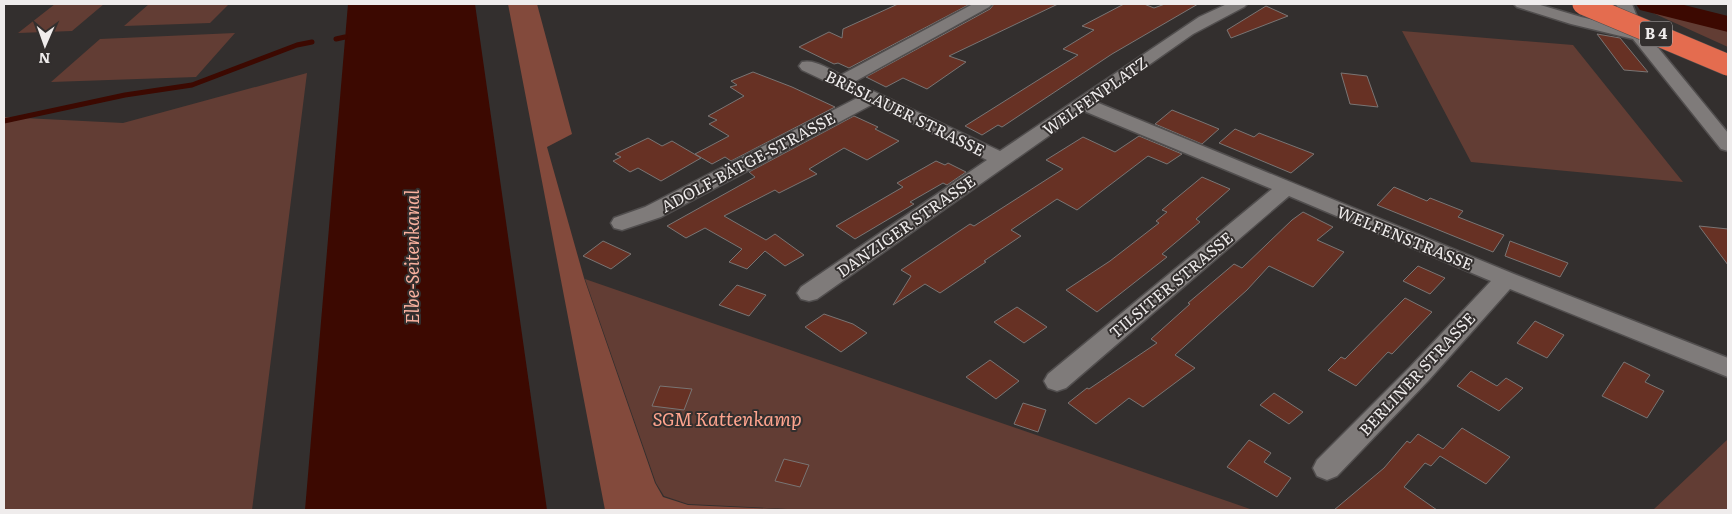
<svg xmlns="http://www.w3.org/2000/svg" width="1732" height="514" viewBox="0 0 1732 514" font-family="Literata,serif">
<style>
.green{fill:#623d34}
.forest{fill:#834a3c}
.water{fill:#3c0901}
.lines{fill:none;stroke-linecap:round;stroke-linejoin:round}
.stream{stroke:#3c0901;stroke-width:5}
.river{fill:#3c0901;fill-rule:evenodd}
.building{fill:#673124;stroke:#797574}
.street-casing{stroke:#514e4e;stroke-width:3}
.street{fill:#7f7b7a;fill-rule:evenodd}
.highway-bridge-casing{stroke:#514e4e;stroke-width:22;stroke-linecap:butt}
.highway-bridge{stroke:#e46c4f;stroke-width:21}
.labels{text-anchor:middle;stroke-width:4;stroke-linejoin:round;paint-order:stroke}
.shield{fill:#332f2e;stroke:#b7b3b3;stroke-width:1}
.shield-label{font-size:15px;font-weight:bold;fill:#efecec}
.street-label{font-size:16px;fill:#efecec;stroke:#332f2e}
.water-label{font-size:18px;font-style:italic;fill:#fab2a0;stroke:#332f2e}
.near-park-label{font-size:19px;font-style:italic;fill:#fea48e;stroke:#332f2e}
</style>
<rect width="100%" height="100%" fill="#332f2e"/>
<path class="green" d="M55,4H104L72,31L18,33Z
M149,4H229L210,23L124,26Z
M1648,5L1728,25V47L1653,13Z
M1402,31L1573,45L1683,182L1471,162Z
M235,33L196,77L51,82L100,39Z
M307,73L252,510H4V117L123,123Z
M585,279L1253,510H806L688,504L664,496L656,483Z
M1728,439V510H1653Z"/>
<path class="forest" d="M508,4H537L572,134L547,147L584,278L655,483L663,497L688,505L799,510H605Z"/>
<path class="water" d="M348,4H475L547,510H305Z"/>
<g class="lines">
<path class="stream" d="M336,39L345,37
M4,121L125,95L192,85L297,45L312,42"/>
<path class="river" d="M1636,4H1680L1728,16V32L1640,10Z"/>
</g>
<path class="building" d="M898,4H970L849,68L838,63L834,64L799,47L829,32L842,38L843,29Z
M994,4H1058L949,56L966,62L927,89L903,78L886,87L866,77L990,9Z
M1124,4H1144L1154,8L1165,4H1198L1112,54L1002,127L998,125L982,135L965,126L1078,55L1063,49L1094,30L1082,26Z
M1266,6L1288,16L1231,38L1227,30Z
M1597,34L1620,38L1648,72L1624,70Z
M753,72L792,87L835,107L731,161L725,157L712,164L695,154L729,136L709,124L717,120L708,116L744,96L730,87L737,85L731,81Z
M1341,73L1367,76L1378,107L1350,104Z
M1172,110L1202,122L1219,129L1202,144L1155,124Z
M854,116L878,127L875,129L899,141L867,160L844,148L809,169L817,174L779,193L775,190L724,216L766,240L775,234L804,255L785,266L765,251L747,269L729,262L742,249L705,228L686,238L667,226L755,177L749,172Z
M1235,129L1254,137L1259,133L1314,154L1291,173L1219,143Z
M1139,136L1182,154L1167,164L1148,156L1077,210L1057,199L1011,230L1021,236L984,261L986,262L940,293L925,284L893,305L911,276L901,270L970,224L974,226L1063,169L1046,160L1083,137L1115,152Z
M648,138L662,146L672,141L701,158L661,181L638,168L630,172L613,161L621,157L615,154Z
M936,161L945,165L948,163L966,172L947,185L943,183L910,202L914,204L855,239L836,226L903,187L897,183Z
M1202,177L1230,189L1196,219L1200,222L1162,254L1167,257L1097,312L1066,290L1110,261L1159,223L1156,221L1167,212L1162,210Z
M1394,187L1427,201L1430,198L1463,211L1458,217L1504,235L1493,252L1377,205Z
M1303,212L1333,227L1317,240L1344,252L1313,287L1269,266L1247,290L1175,355L1195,368L1143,407L1129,398L1096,424L1068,403L1087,388L1089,389L1157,343L1151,339L1190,304L1188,303L1234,264L1242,268L1292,220Z
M1699,226L1728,229V265Z
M603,241L631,254L611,269L583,256Z
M1510,241L1568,263L1560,277L1505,256Z
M1418,266L1445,278L1430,294L1403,281Z
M737,285L766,295L749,316L719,305Z
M1405,298L1432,312L1392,354L1388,352L1356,386L1328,370L1341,357L1345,359Z
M1017,307L1047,327L1024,343L994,322Z
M824,314L853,324L867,333L841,352L805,327Z
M1535,321L1564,335L1547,358L1517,343Z
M990,360L1019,381L996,399L966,377Z
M1624,362L1650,375L1645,382L1664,391L1647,418L1602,396Z
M1471,371L1497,386L1506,378L1523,388L1499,411L1457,386Z
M660,386L692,389L684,410L652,406Z
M1274,393L1303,412L1289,424L1260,405Z
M1023,403L1046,410L1038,432L1014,424Z
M1462,428L1510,457L1486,484L1440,456L1431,466L1425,463L1404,487L1437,510H1334L1384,468L1407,441L1410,443L1418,434L1443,449Z
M1249,440L1271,453L1264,462L1291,478L1277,497L1227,467Z
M784,459L809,465L800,487L775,481Z"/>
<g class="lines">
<g class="street-casing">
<path id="street" d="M973,4H992L989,7L854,82L1000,151L1199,17L1227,4H1247L1244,7L1193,34L1096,102L1514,274L1728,358V377L1510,289L1428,381L1337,476L1327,480L1317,476L1313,468L1317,460L1410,367L1491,281L1289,196L1066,388L1057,391L1048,388L1044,381L1048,374L1272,189L1084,111L817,299L809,301L801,299L797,293L801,287L987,160L873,104L661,217L622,230L614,228L611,223L614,218L645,207L859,97L802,70L799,66L802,62C815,59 829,69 841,75Z
M1514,4H1537L1581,17L1625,27L1616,4H1632L1641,27L1728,133V151L1721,149L1633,39L1571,24L1517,7Z"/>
</g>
<use href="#street" class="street"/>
<g class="highway-bridge-casing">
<path id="highway-bridge" d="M1583,4L1728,65"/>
</g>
<use href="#highway-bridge" class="highway-bridge"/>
</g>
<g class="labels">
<rect class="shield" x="1640" y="21.5" width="32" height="25" rx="4"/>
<g class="shield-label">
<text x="1656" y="39">B 4</text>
</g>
<g class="street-label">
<text transform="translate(1095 96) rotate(-35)" y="6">WELFENPLATZ</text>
<text transform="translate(905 113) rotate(26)" y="6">BRESLAUER STRASSE</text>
<text transform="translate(748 162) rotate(-28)" y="6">ADOLF-BÄTGE-STRASSE</text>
<text transform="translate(906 226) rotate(-35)" y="6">DANZIGER STRASSE</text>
<text transform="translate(1405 238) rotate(22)" y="6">WELFENSTRASSE</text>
<text transform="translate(1171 285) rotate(-40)" y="6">TILSITER STRASSE</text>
<text transform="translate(1417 374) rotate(-47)" y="6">BERLINER STRASSE</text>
</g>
<g class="water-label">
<text transform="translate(413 257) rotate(-90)" y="6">Elbe-Seitenkanal</text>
</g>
<g class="near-park-label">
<text x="727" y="426">SGM Kattenkamp</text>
</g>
</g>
<rect width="1732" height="514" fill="none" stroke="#efecec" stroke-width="10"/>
<g transform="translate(45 45) rotate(182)" stroke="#332f2e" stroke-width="4" paint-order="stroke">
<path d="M0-4L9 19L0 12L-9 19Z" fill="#efecec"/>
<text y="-8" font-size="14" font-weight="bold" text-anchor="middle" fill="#efecec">N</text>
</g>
</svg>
